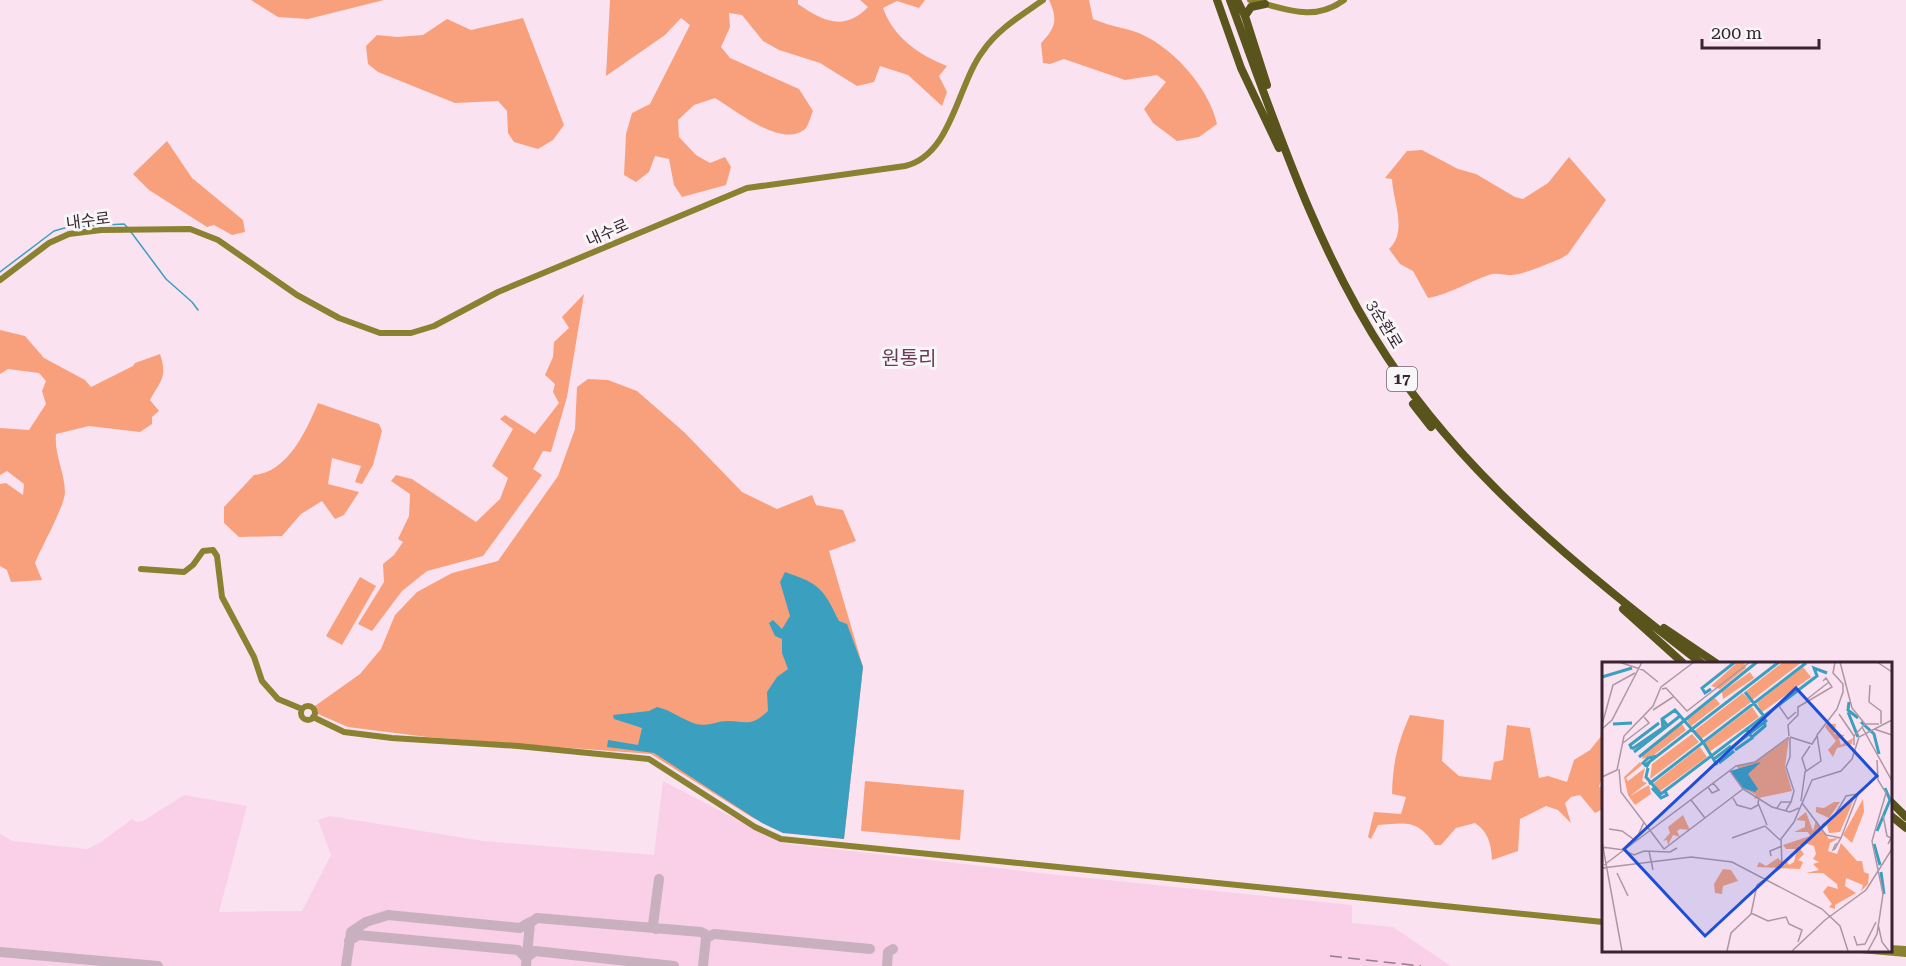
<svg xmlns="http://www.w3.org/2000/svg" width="1906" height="966" viewBox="0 0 1906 966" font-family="'Roboto Serif','Noto Sans KR',serif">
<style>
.built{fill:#fad0e8}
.green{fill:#f8a07c}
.water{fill:#3b9fbf}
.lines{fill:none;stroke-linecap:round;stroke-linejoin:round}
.stream{stroke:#3b9fbf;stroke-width:1.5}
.taxiway{stroke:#c8b0be;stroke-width:10}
.secondary{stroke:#8a8131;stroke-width:6}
.highway{stroke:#59531c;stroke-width:8}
.rail{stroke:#967e8c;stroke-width:1.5;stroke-dasharray:12 6;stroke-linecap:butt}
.labels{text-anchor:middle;stroke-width:6;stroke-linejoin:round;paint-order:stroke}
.shield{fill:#f7f7f7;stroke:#73636d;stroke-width:1.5}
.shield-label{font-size:15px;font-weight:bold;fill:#3b2432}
.street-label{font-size:16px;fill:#3b2432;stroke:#f7f7f7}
.quarter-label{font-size:20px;fill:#6d3b5a;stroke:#f7f7f7}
.inset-river{fill:none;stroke:#3b9fbf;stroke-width:3}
.inset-road{fill:none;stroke:#ae96a4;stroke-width:1.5}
.view{fill:#1d4ed8;fill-opacity:0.15;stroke:#1d4ed8;stroke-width:3}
.inset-edge{fill:none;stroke:#3b2432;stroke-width:3}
</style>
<rect width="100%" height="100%" fill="#fbe2f0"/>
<path class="built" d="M663,781L782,843L1058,875L1352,905V923L1393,927L1451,966H0V834L13,841L87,849L101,842L132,819L137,822L143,821L184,795L247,806L219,912L302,911L331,855L318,820L330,816L483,841L654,855Z"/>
<path class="green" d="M251,0H384L308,19L278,17Z
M610,0H798V4C823,21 844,32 868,7L860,0H925L919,8L897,1L883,8C893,37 919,55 947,66L939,76L947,92L942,106L908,75L880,66L874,82L857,86L820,63L779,50L763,41L742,15L729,13L730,27L721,47L730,58L799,89L813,111C811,115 809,124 806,128C783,150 737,111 715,98L694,105L678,120L679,137L696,155L710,163L725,157L731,167L726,185L682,197L674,185L669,159L655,156L649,172L636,182L624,175L626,134L632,113L650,104L690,25L681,18L665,35L606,76Z
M1049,0H1089L1093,19C1107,25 1119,27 1133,31C1170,43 1209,87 1217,124L1199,137L1177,141L1153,123L1144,109L1166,82L1157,75L1125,80L1064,59L1050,64L1043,63L1041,43C1056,28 1058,19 1049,0Z
M523,18L564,125L553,140L538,149L514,142L508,133L507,111L498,101L455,103L378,72L368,64L366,46L377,35L397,37L423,35L447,19L471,30Z
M167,141L192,178L243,220L245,232L232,235L214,225L207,227L149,190L133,174Z
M1422,150L1458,169L1476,174L1515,197L1523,199L1548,183L1569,157L1606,200L1568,254L1562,258C1547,264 1528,273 1512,275C1505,276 1498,272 1489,275C1468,282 1450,294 1428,298L1413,271L1400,264L1389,249C1408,231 1393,202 1392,179L1385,178L1407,151Z
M584,294L567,397L551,452L543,451L533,469L542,475L483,556L427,571L402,591L372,631L358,624L384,582L383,564L394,555L403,542L398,539L409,516L410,494L391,481L396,475L412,479L476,522L500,499L508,478L492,466L513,429L500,419L505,415L535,434L559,403L553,392L555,384L545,375L553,357L554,342L569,328L562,317Z
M0,330L25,336L44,358L85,380L91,387L133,366L135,363L160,354C168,378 160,381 150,400L159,411L152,417V424L140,432L89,426L56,434C54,455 65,472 65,493C64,507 41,548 35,563L42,580L11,582L7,570L0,566V484L6,483L23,495L24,484L7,471L0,475V428L29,430L46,404L42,391L46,381L39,373L8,369L0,374Z
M588,379L608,380L637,391L684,432L742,492L777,509L812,495L816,505L843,510L856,541L829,551L863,667L844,839L776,828L753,818L651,754L427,737L348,727L318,714L315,706L360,674L381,649L395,615L417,592L452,573L498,561L558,476L575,429L577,387Z
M318,403L379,424L382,431L373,465L362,484L355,482L361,466L332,458L328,484L359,492L344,515L335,519L322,501L301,514L282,536L239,537L224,523V507L254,475C288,472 306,431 318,403Z
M360,577L376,586L342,645L326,636Z
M1410,715L1444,720L1442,761L1459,776L1491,780L1494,762L1503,760L1507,725L1530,728L1539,778L1548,776L1567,782L1574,760L1590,750L1603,734V773L1599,787H1603V809L1595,813L1580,795L1571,797L1565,803L1571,823L1558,810L1546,806L1520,819L1518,851L1492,860C1491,844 1489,833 1475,823L1456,828L1441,845H1435C1417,819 1407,823 1378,825L1371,839L1368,837L1374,812L1401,814L1406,797L1392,794C1393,762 1397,745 1410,715Z
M865,781L964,790L960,840L861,831Z"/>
<path class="water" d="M785,572C820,584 823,588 839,621L847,624L863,667L844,839L783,833L762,823L654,753L607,747L608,740L638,745L642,728L614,719L613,715L649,711L657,707C671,710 683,720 696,724C708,727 719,720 729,721C749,722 751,726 768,711L767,692L777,677L788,669L782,653V639L775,636L769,623L773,620L782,629L790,616L780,582Z"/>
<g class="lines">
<path class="stream" d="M131,232L166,279L192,302L198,310
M0,272L54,231L68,227L124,224L128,228"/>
<path class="taxiway" d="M656,929L653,925L659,879
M349,941L358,935L518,950L526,958L535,951L674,966
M0,952L158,966
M346,966L351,932L366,922L388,915L520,928L530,922
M526,966L530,923L537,918L701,932L705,934L706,938
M703,966L706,938L714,934L870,949
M887,966L888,952L893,949"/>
<path class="secondary" d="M1250,0C1284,8 1313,23 1344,0
M0,280L49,243L69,234L101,230L190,229L218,240L297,295L339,318L380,333H411L434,326L498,292L747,188L905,166C952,155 957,85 983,51C998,29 1022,15 1043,0
M141,569L184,572L193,565L203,551L213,550L217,556L222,597L254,657L262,681L278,699L302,709
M301 713a7 7 0 1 1 14 0a7 7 0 1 1-14 0Z
M313,717L344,732L392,738L518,746L649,759L755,827L781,839L1603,922
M1890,948L1906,949
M1861,950L1906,954"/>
<path class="highway" d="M1217,0L1241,68L1279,148
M1230,0C1275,122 1315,248 1387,357C1469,482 1585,572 1701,663
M1237,0L1245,16L1267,85
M1245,16L1251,7L1265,4
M1413,404L1431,427
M1623,609L1683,663
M1664,628L1716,663
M1890,801L1906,817
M1890,815L1906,828"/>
<path class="rail" d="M1330,956L1421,966"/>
</g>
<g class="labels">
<rect class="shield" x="1387" y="367" width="30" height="24" rx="4.5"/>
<g class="shield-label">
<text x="1402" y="384">17</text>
</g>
<g class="street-label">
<text transform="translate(88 220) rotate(-7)" y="6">내수로</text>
<text transform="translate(607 232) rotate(-24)" y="6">내수로</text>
<text transform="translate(1385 324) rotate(59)" y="6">3순환로</text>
</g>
<g class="quarter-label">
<text x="909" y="365">원통리</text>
</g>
</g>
<g transform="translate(1602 662)">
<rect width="290" height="290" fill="#fbe2f0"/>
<path d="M136,0H142L144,6L118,27L109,24ZM181,0H200L150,38L144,29ZM201,5L209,15L160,50L155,41ZM148,10L152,16L121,37L120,30ZM141,31L149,40L98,78L92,69ZM113,36L118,42L89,64L85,58ZM150,45L157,55L107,90L103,81ZM80,62L84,68L52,93L40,97L41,91ZM225,62H234L232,72L243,73L237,77L239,83L251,76L250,82L235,86L231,95L226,88L234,79L223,65ZM90,72L97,80L48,117L50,102ZM187,76L183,105L190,129L152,137L154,133L141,126L135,104L153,100ZM98,85L105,95L57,130L52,121ZM38,100L40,103L24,116L26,119L43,106L40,119L45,121L28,134L47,123L49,132L33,143L26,133L22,115ZM253,135L238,170L227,171L225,163ZM261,137L262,150L250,181L241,173ZM232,140H238L227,156L214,150V145L222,146ZM204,150L211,169L214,158L227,177L237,176L228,181L226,189L235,192L239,181L255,199H260L262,210L267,212L266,222L259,229L261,223L244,216L243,224L254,231L233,243V247L227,245L230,242L221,230L226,224L236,227L235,222L221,211H204L217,208L211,202L217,200L211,197L214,192L212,184L203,181L196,184L202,192L196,198L201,200L198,207L155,205L157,200L164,204L176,196L183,203L184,198L187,203L192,200L195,187H184L181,183L208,174L206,170H192L203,165V159L194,158ZM81,153L88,168L78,167L75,169L78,175L71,173L66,183L65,178L61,179L68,171L66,165ZM121,207L129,208L136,219L121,224L120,232L113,231L112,222Z" fill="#f8a07c"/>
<path d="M159,100L146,112L156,127L153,130L141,126L128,109Z" fill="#3b9fbf"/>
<path class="inset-river" d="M0,15L30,6M109,27L103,31L100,26L133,0M143,30L161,53M247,40L246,48L256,56M246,50L256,75M259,60L272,72L277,92M11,62L30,61M61,66L60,57L73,48L101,80L115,103M150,75L163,64L162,54M130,85L165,58M30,87L28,83L57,61M30,87L65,63L61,58L64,62M133,88L150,76L145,67M32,90L78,54M37,95L155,0M112,97L129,84M48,99L45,104L41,101L46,96L55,94M117,101L132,89M42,104L177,0M46,106L44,115L59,132L215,14L212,6L225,11M47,122L204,1M50,126L59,136L65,133L63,129M275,169L288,138L283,126M272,182L278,203M279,210L282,232"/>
<path class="inset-road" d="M17,0L41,8L56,20M238,0L250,46L263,62M275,0L290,10M268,23L267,40L279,49V62M60,27L64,26L85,49L148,0M204,38L227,20M177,44L186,57L194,50M51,48L71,35M237,52L252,74M0,63L11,23L33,11M260,65L290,119M0,67L10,58L40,0M272,67L290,73M187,74L186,63L196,53V45L230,25L224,16L221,19M188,75L210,82L215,74M188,76V95L184,105L192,129L189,140M21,81L47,61L42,55M252,83V74L263,62H277M17,107L19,130L62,187L141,127M128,109L141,127L170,145L188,150L197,146M204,109L200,96L208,84M0,115L15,108L22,74L51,44L59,25L92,0M106,125L110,131L117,128L111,121M131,136L135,143L149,147L156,143M157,136L156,141L165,163M89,138L103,156M199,139L203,110L219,99L215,73L235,47L241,30V22L231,11L233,0M200,141L224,173L239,176L256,132L244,134L233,153L220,163M175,146L179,140H189L184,148M281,153L285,174L289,176L286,182M7,167L20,169L34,179M130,176L163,164L178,178M34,178L42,160M0,180L20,289M236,181L233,183L231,188L233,187L236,181L239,176M0,185L22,188M23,189L32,193L42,189L68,190L75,186M47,189L51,208M169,194L168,189L180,184M2,203L134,104L153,100L187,75M0,206L89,195L130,200L220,247L238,264L246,289M15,211L26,234M149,251L166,259L184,255L187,262L200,268L196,280M276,262L280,280L287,289M252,274L255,283L263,282L274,260M125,289L129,271L149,252L155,223L180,205L179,177L192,160L210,118L239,109L250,97L257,75L290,58M190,289L223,258L264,228L290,187M266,289L275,272L281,232L270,179L284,131L276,118L275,98"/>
<path class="view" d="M194,26L275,114L103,274L22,187Z"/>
<rect width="290" height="290" class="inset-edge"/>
</g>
<path d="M1702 39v9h117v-9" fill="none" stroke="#3b2432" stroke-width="3"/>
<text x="1711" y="39" font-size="18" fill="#3b2432" stroke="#f7f7f7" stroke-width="4.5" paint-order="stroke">200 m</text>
</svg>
